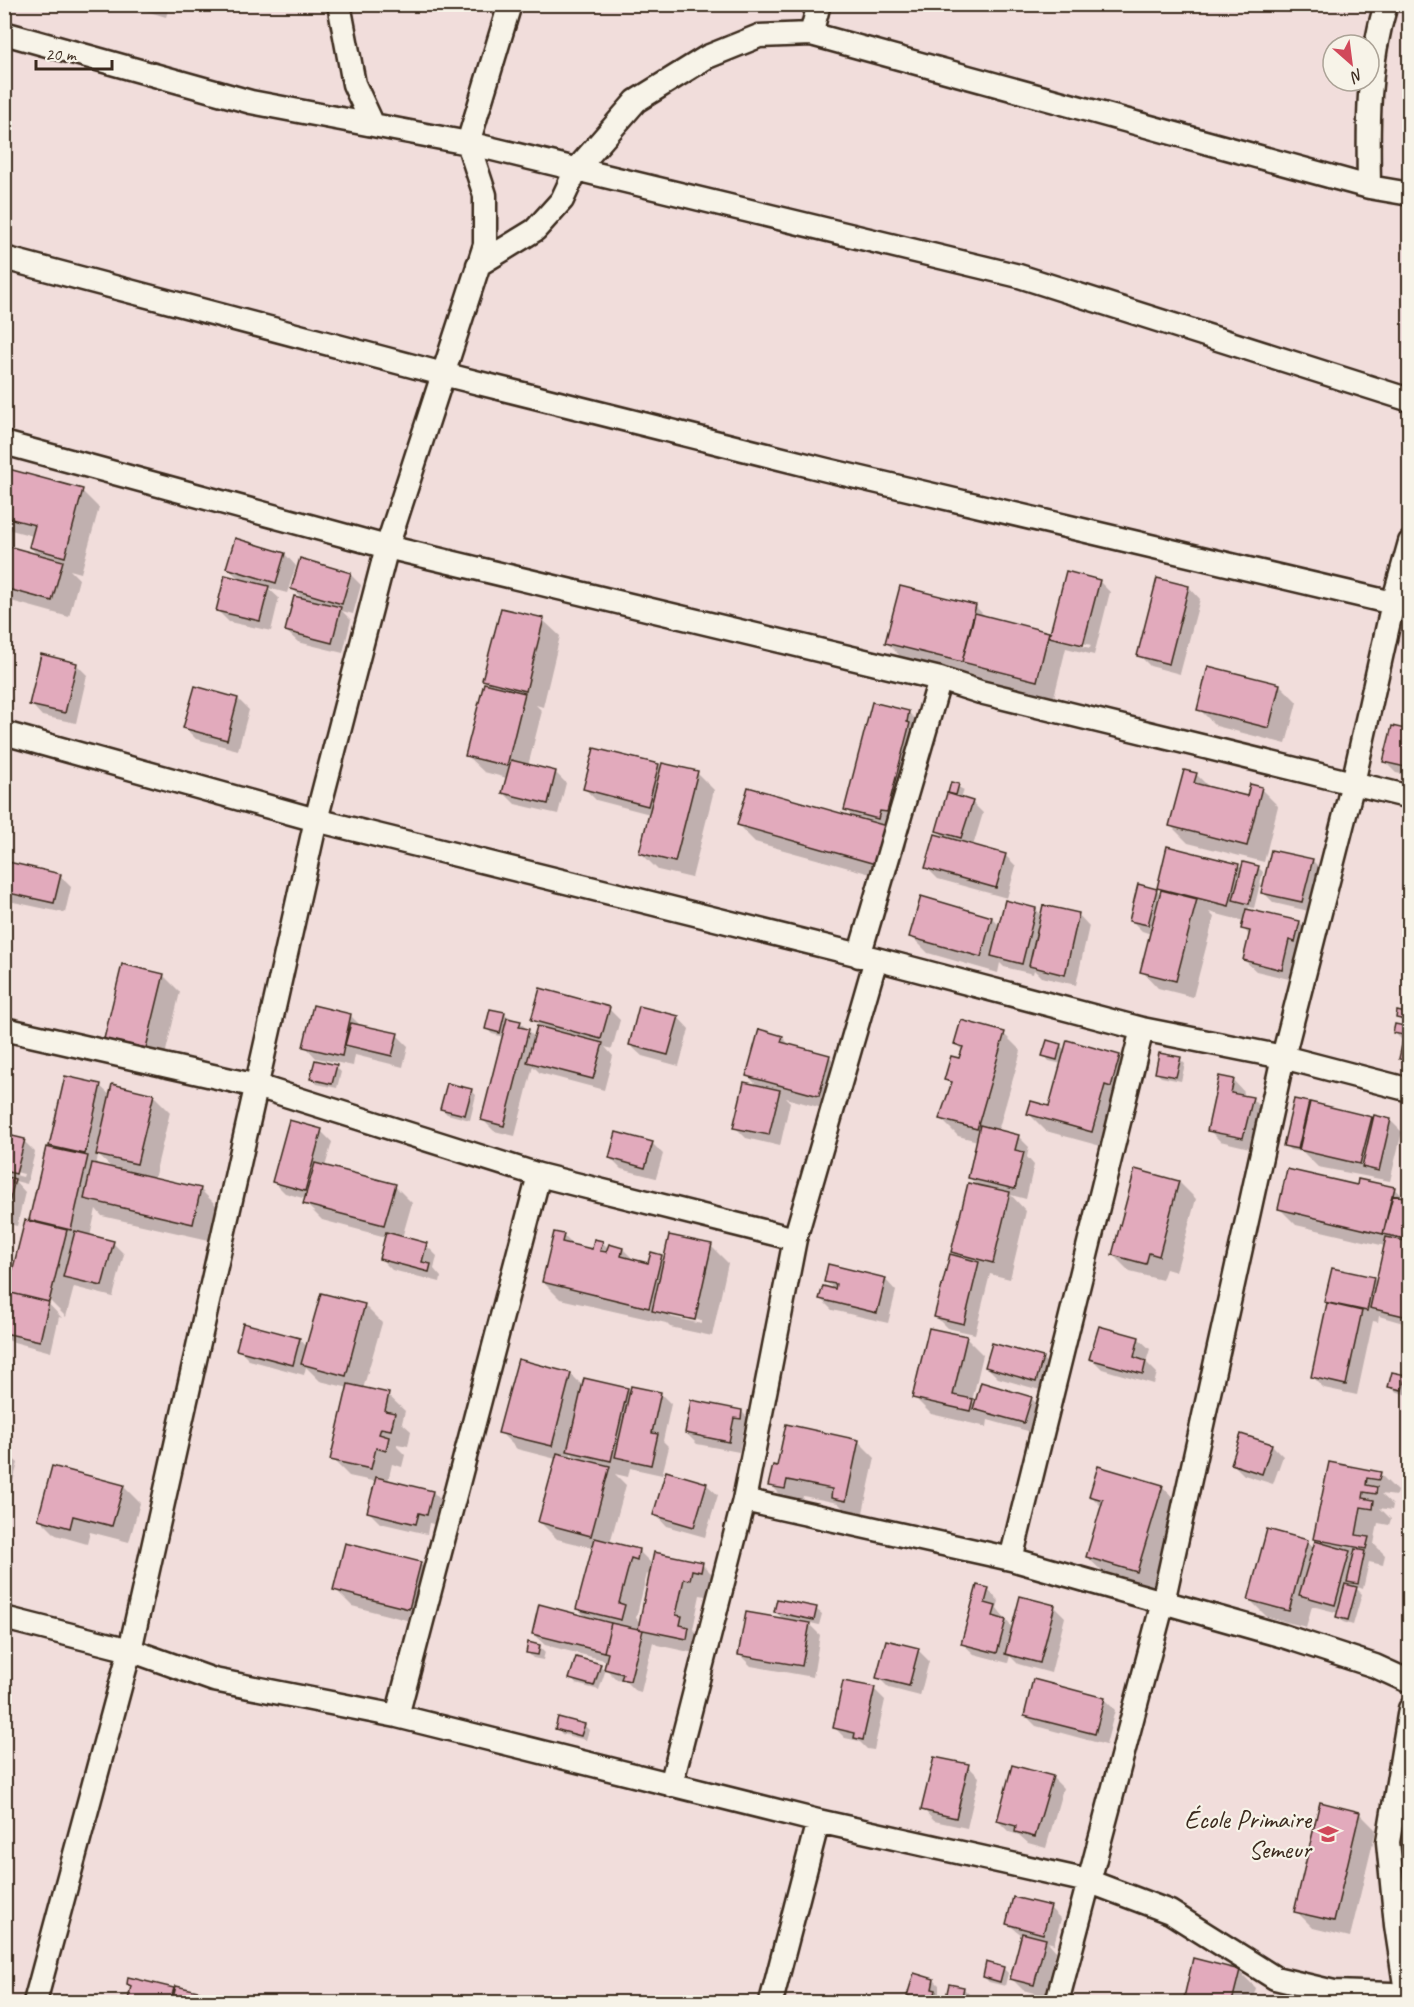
<svg xmlns="http://www.w3.org/2000/svg" width="1414" height="2007" viewBox="0 0 1414 2007" font-family="Caveat,sans-serif">
<style>
.shadow{fill:#0003;fill-rule:evenodd}
.building{fill:#e2aabc;stroke:#3b2a1e;stroke-width:1.5}
.lines{fill:none;stroke-linecap:round;stroke-linejoin:round}
.minor-casing{stroke:#3b2a1e;stroke-width:27}
.minor{stroke:#f7f3e8;stroke-width:22}
.labels{text-anchor:middle;stroke-width:4.5;stroke-linejoin:round;paint-order:stroke}
.poi-label{font-size:26px;fill:#3b2a1e;stroke:#f7f3e8;text-anchor:end}
</style>
<rect width="100%" height="100%" fill="#f1dddb"/>
<filter id="ink" filterUnits="userSpaceOnUse"><feTurbulence type="fractalNoise" baseFrequency=".0167" numOctaves="2"/><feDisplacementMap in="SourceGraphic" scale="12" xChannelSelector="R" yChannelSelector="G"/><feConvolveMatrix kernelMatrix="1 2 1 2 8 2 1 2 1" color-interpolation-filters="sRGB"/></filter>
<g filter="url(#ink)">
<path class="shadow" d="M123,4H170L166,17Z
M6,470L82,491L99,508L81,573L70,570L79,579L69,617L4,599V546L39,556L30,547L33,536L11,530L4,524Z
M285,554L296,566L287,593L268,588L279,598L271,631L229,622L218,611L240,580L228,568Z
M350,574L361,585L353,614L342,611L351,620L343,653L298,642L286,631L304,600L293,589Z
M1158,580L1189,587L1200,599L1180,674L1150,666L1139,655Z
M1099,581L1110,592L1094,655L1066,648L1054,697L904,660L887,643L901,588L976,607L986,617L1051,635ZM1062,638L1091,645L1090,648L1062,641Z
M543,620L560,636L543,707L536,705L542,711L528,766L555,772L566,783L558,814L515,804L504,793L507,778L484,772L467,756L490,686L484,680Z
M76,664L87,675L76,723L42,716L31,704Z
M1209,668L1280,685L1297,702L1286,744L1216,726L1199,709Z
M196,688L238,699L249,710L238,750L196,739L185,728Z
M909,713L926,730L895,834L906,845L896,881L755,842L738,825L855,819L846,810Z
M1410,731V776L1396,773L1385,762Z
M658,765L662,769L697,773L714,790L692,878L658,870L641,853L650,814L596,800L585,789Z
M1196,774L1210,788L1248,798L1261,789L1278,806L1264,862L1188,843L1171,826Z
M952,784L964,790L961,799L972,802L983,813L973,846L1005,855L1016,866L1007,898L938,879L926,867L946,838L937,830L953,796L949,793Z
M1168,848L1239,866L1243,870L1258,867L1263,872L1254,908L1249,907L1248,911L1300,922L1311,934L1293,980L1256,971L1244,960L1250,936L1243,928L1244,921L1209,912L1214,917L1193,997L1158,988L1142,971L1151,934L1142,931L1131,920L1157,890L1161,895L1162,891L1158,887Z
M1312,860L1323,871L1313,912L1274,903L1263,892Z
M4,863L60,876L71,887L65,913L4,900Z
M1006,902L1036,909L1042,916L1078,914L1089,926L1076,985L1041,977L1034,970L1033,974L1004,967L1000,963L998,973L928,953L911,936L992,918L1000,926Z
M163,975L180,992L163,1064L123,1056L106,1039Z
M1405,982L1410,983V993L1404,987Z
M314,1007L351,1016L362,1027L397,1035L408,1046L403,1067L355,1055L353,1066L316,1058L305,1046Z
M609,1009L620,1020L612,1049L605,1047L613,1056L604,1090L540,1073L533,1066L515,1136L494,1131L483,1120L504,1037L492,1034L487,1029L504,1014L520,1022L535,1038L539,1026L533,1020Z
M1410,1016V1068L1400,1058L1404,1042L1394,1032L1409,1028L1397,1017Z
M678,1017L689,1029L679,1066L642,1056L630,1045Z
M1004,1034L1021,1051L998,1131L1018,1136L1029,1147L1027,1157L1034,1165L1026,1199L1011,1195L1026,1211L1010,1279L990,1274L975,1334L947,1328L936,1317L958,1258L952,1252L979,1187L969,1177L978,1141L958,1136L941,1119L952,1086L946,1079L960,1060L963,1051L956,1044Z
M782,1037L791,1046L829,1056L846,1073L836,1112L786,1098L790,1102L780,1146L746,1138L735,1127L758,1086L748,1076Z
M1061,1046L1066,1051L1119,1056L1136,1073L1108,1148L1046,1131L1029,1114L1050,1108L1062,1064L1049,1061L1044,1055Z
M1180,1059L1185,1064L1181,1081L1161,1077L1156,1072Z
M336,1067L341,1072L337,1088L317,1084L312,1078Z
M1233,1080L1244,1092L1243,1097L1252,1099L1263,1110L1254,1149L1220,1141L1209,1130Z
M100,1086L111,1096L153,1095L170,1112L154,1179L200,1189L217,1206L209,1240L102,1216L96,1209L90,1237L113,1243L124,1254L113,1297L74,1287L66,1317L45,1296L43,1298L62,1318L59,1317L51,1352L10,1341L4,1336V1308L26,1222L36,1224L31,1219L56,1151L51,1145ZM98,1155L113,1169L96,1166Z
M471,1090L476,1095L470,1120L447,1114L442,1109Z
M1308,1103L1311,1106L1371,1118L1374,1121L1390,1120L1402,1132L1390,1181L1318,1167L1303,1152L1290,1150L1285,1145Z
M321,1131L332,1142L325,1167L395,1186L412,1203L402,1238L426,1245L437,1256L434,1269L441,1277L440,1282L392,1270L380,1258L386,1237L322,1220L305,1203L306,1199L285,1193L274,1182Z
M24,1141L35,1152L27,1184L15,1181L25,1192L17,1226L4,1223V1172L23,1177L24,1174L4,1169Z
M652,1143L663,1154L656,1178L621,1169L610,1158Z
M1179,1182L1196,1199L1176,1272L1166,1269L1162,1280L1130,1272L1113,1255Z
M1358,1187L1394,1188L1404,1199L1410,1200V1325L1379,1316L1378,1322L1373,1321L1357,1395L1324,1388L1313,1377L1329,1304L1326,1302L1333,1270L1374,1279L1377,1282L1385,1246L1296,1225L1279,1208Z
M563,1235L575,1247L593,1251L602,1242L609,1249H623L635,1261L649,1265L661,1257L665,1261L711,1246L728,1263L712,1336L670,1327L666,1323L560,1299L543,1282ZM671,1313L702,1321V1324L671,1317Z
M885,1279L896,1291L888,1323L832,1310L821,1299L836,1291L826,1281Z
M322,1294L365,1306L382,1323L363,1389L388,1395L405,1411L402,1423L411,1431L408,1446L397,1444V1447L405,1455L402,1467L392,1464L388,1481L433,1492L444,1503L438,1525L429,1523L427,1534L380,1523L369,1512L377,1482L349,1476L332,1459L349,1388L320,1381L306,1367L304,1375L249,1360L238,1349L300,1339L307,1347Z
M966,1338L983,1355L972,1401L976,1405L1031,1398L1042,1409L1035,1433L988,1420L987,1427L931,1414L914,1397Z
M1138,1338L1150,1349L1146,1362L1157,1373L1154,1384L1102,1369L1091,1358Z
M1042,1358L1053,1369L1047,1392L998,1378L987,1367Z
M571,1374L584,1387L660,1393L671,1404L663,1441L669,1447L662,1475L630,1468L628,1477L615,1474L626,1485L610,1543L639,1551L653,1565L702,1564L719,1581L717,1588L708,1587L706,1596L700,1595L693,1629L698,1634L703,1655L657,1645L653,1642L641,1692L634,1690L626,1682L617,1680L606,1669L599,1690L576,1684L571,1678L600,1665L605,1671L608,1661L545,1645L533,1634L587,1618L578,1609L594,1548L557,1539L540,1522L556,1459L517,1449L500,1432ZM571,1453L578,1460L570,1458ZM647,1574L651,1575L641,1623L636,1618Z
M1405,1376L1410,1381V1396L1395,1391L1390,1386Z
M742,1412L753,1423L752,1430L744,1428L739,1452L697,1444L686,1433Z
M858,1441L875,1458L862,1517L849,1514L838,1503L803,1496L801,1505L787,1502L770,1485Z
M1272,1445L1283,1456L1273,1484L1244,1475L1233,1464Z
M4,1451L18,1463L8,1500L4,1499Z
M1330,1464L1380,1474L1397,1491L1396,1496L1381,1494L1393,1505L1392,1510L1380,1508L1391,1519L1389,1525L1378,1523L1374,1544L1385,1555L1383,1565L1369,1562L1363,1589L1354,1586L1362,1594L1353,1625L1343,1622L1338,1617L1339,1613L1312,1606L1306,1627L1267,1617L1250,1600L1307,1542L1314,1548L1320,1544L1315,1538Z
M1099,1468L1163,1487L1179,1504L1154,1588L1104,1573L1087,1557L1102,1507L1091,1496Z
M706,1484L718,1495L705,1537L666,1526L655,1514Z
M123,1486L140,1503L129,1542L90,1532L87,1544L56,1535L39,1518Z
M420,1564L437,1581L426,1625L352,1606L335,1589Z
M988,1590L999,1601L997,1608L1013,1629L1054,1606L1065,1617L1051,1673L1018,1664L1010,1656L1008,1663L974,1654L962,1643Z
M816,1609L822,1614L819,1625L807,1622L820,1635L813,1677L751,1666L740,1655L784,1620L776,1612Z
M540,1647L545,1652L543,1660L533,1658L527,1652Z
M918,1650L929,1661L920,1696L889,1688L878,1677Z
M874,1689L885,1700L874,1750L867,1749L859,1741L845,1738L834,1727Z
M1104,1699L1115,1710L1106,1745L1036,1726L1025,1715Z
M584,1725L589,1730L586,1740L562,1734L557,1728Z
M968,1766L979,1777L967,1828L934,1821L923,1809Z
M1052,1777L1063,1788L1046,1848L1028,1843L1019,1835L1009,1832L998,1821Z
M1359,1813L1376,1830L1350,1937L1313,1928L1296,1911Z
M1410,1865V1905L1401,1896Z
M1050,1908L1061,1919L1054,1944L1048,1942L1056,1951L1045,1996L1023,1990L1012,1979L1023,1936L1008,1924Z
M1195,1960L1239,1971L1256,1988L1252,2002H1184Z
M1003,1968L1008,1973L1005,1986L989,1982L984,1977Z
M934,1980L939,1985V2002H910V2000L915,2001L909,1995Z
M128,1984L206,1995L214,2002H125H129L132,1988Z
M951,1986L964,1989L969,1994L967,2001L971,2002H946Z"/>
<path class="building" d="M5,468L83,489L65,557L29,547L35,525L4,517Z
M235,538L285,553L276,583L226,568Z
M4,545L63,561L52,601L4,588Z
M300,558L351,573L342,604L291,589Z
M1066,571L1100,580L1083,645L1049,637Z
M225,575L269,586L260,621L216,611Z
M1157,578L1189,586L1169,664L1137,656Z
M900,586L976,605L962,662L885,643Z
M294,596L341,607L332,643L285,631Z
M501,608L544,618L526,691L482,680Z
M975,613L1049,632L1037,681L962,662Z
M41,654L77,663L65,713L29,705Z
M1208,666L1280,684L1269,728L1197,710Z
M484,683L525,693L507,766L465,756Z
M195,686L238,698L227,740L183,728Z
M872,702L909,711L907,722L910,723L887,812L880,811L878,819L844,810Z
M1392,726L1410,730V768L1383,762Z
M594,748L659,764L648,806L583,789Z
M511,760L556,771L548,804L502,793Z
M662,763L698,771L675,862L639,853Z
M1184,770L1197,773L1194,783L1247,796L1250,784L1262,787L1247,846L1169,826Z
M951,782L959,784L956,795L948,793Z
M748,787L890,827L879,865L737,825Z
M947,793L973,801L961,838L936,831Z
M935,834L1006,854L996,888L925,868Z
M1167,846L1239,864L1229,906L1157,888Z
M1271,850L1313,859L1302,902L1261,893Z
M4,861L61,874L54,903L4,892Z
M1243,862L1259,866L1249,904L1233,900Z
M1138,884L1157,889L1148,925L1129,921Z
M1161,890L1197,899L1176,981L1140,972Z
M921,896L992,917L981,957L909,937Z
M1005,900L1036,908L1022,964L991,956Z
M1043,905L1079,913L1065,975L1029,966Z
M1246,909L1300,921L1295,942L1289,940L1282,970L1243,960L1250,931L1241,929Z
M122,964L164,974L146,1048L104,1039Z
M540,988L610,1007L601,1039L531,1020Z
M313,1005L351,1014L342,1056L303,1047Z
M639,1006L679,1016L668,1055L629,1045Z
M490,1009L505,1012L500,1033L485,1029Z
M1397,1011L1410,1014V1021L1396,1018Z
M507,1018L521,1021L519,1027L529,1029L504,1126L481,1120Z
M961,1020L1005,1032L977,1129L939,1119L952,1082L944,1080L951,1056L959,1058L963,1047L954,1044Z
M351,1023L398,1033L392,1056L345,1045Z
M1395,1024L1410,1027V1061L1399,1059L1404,1035L1393,1033Z
M537,1026L603,1043L593,1079L527,1062Z
M759,1029L783,1036L781,1042L830,1055L819,1096L746,1076Z
M1047,1040L1061,1044L1057,1060L1042,1056Z
M1067,1040L1120,1055L1111,1087L1105,1085L1092,1132L1027,1114L1031,1101L1049,1106Z
M1159,1053L1181,1057L1176,1077L1155,1073Z
M315,1060L337,1065L332,1084L310,1079Z
M65,1076L101,1084L85,1154L49,1146Z
M1219,1076L1234,1079L1231,1093L1253,1097L1243,1138L1207,1131Z
M744,1082L780,1090L769,1135L733,1128Z
M447,1083L472,1089L465,1115L440,1109Z
M112,1084L154,1094L137,1164L96,1155Z
M1294,1099L1309,1102L1298,1149L1283,1146Z
M1310,1102L1372,1117L1360,1164L1299,1150Z
M1374,1115L1391,1119L1379,1171L1362,1167Z
M289,1120L322,1129L305,1191L272,1182Z
M980,1125L1019,1135L1015,1150L1024,1152L1015,1189L968,1178Z
M616,1132L653,1142L645,1168L609,1158Z
M4,1134L25,1139L16,1174L4,1171Z
M46,1147L88,1156L71,1230L29,1220Z
M92,1163L201,1188L193,1224L84,1199Z
M315,1163L396,1184L384,1225L303,1204Z
M1135,1169L1179,1181L1159,1256L1149,1253L1146,1264L1112,1255Z
M1287,1169L1357,1185L1358,1179L1395,1187L1383,1234L1278,1209Z
M4,1176L15,1179L6,1216H4Z
M968,1183L1010,1192L993,1263L951,1252Z
M1392,1195L1410,1198V1240L1383,1234Z
M25,1220L67,1230L49,1302L7,1292Z
M75,1231L114,1241L102,1286L63,1277Z
M386,1232L427,1243L422,1262L431,1264L429,1272L379,1259Z
M554,1232L564,1234L562,1242L592,1249L594,1239L603,1241L600,1251L606,1252L609,1244L623,1248L621,1256L648,1263L651,1252L662,1255L649,1308L542,1282Z
M669,1235L712,1244L695,1320L652,1311Z
M1386,1237L1410,1242V1292L1404,1316L1370,1308Z
M950,1254L979,1262L964,1324L934,1317Z
M828,1264L886,1278L877,1313L819,1299L823,1286L835,1289L836,1284L824,1282Z
M1332,1268L1374,1277L1367,1311L1324,1302Z
M7,1292L49,1302L40,1341L4,1333Z
M321,1293L365,1304L346,1376L301,1364Z
M1327,1303L1362,1311L1346,1385L1311,1377Z
M243,1323L300,1338L293,1365L236,1350Z
M1099,1326L1139,1337L1134,1357L1146,1361L1143,1374L1089,1359Z
M929,1328L967,1336L953,1395L973,1399L970,1411L912,1398Z
M992,1343L1043,1357L1036,1382L985,1367Z
M518,1359L571,1373L552,1446L498,1433Z
M1392,1372L1406,1375L1402,1390L1388,1387Z
M584,1378L628,1388L611,1461L567,1451Z
M981,1382L1032,1397L1024,1423L973,1409Z
M348,1384L389,1393L385,1411L395,1413L391,1430L381,1428L379,1434L389,1437L386,1451L376,1448L371,1469L330,1460Z
M631,1386L661,1392L652,1433L658,1434L651,1465L615,1457Z
M691,1400L742,1410L741,1419L734,1418L729,1442L685,1433Z
M786,1424L859,1440L846,1501L831,1498L832,1489L787,1480L785,1489L768,1486L773,1465L777,1466Z
M1241,1434L1272,1444L1262,1474L1231,1464Z
M557,1453L610,1466L591,1536L538,1522Z
M1329,1462L1381,1472L1379,1480L1367,1478L1366,1485L1377,1487L1376,1494L1364,1492L1363,1498L1374,1500L1373,1509L1361,1507L1356,1535L1369,1537L1366,1549L1313,1539Z
M52,1466L124,1485L112,1526L73,1516L70,1528L38,1519Z
M1098,1466L1163,1485L1137,1572L1086,1557L1103,1500L1089,1496Z
M666,1471L707,1483L694,1527L653,1515Z
M376,1477L433,1491L427,1515L419,1513L416,1524L367,1512Z
M1267,1529L1308,1540L1289,1611L1248,1600Z
M595,1538L639,1549L637,1560L631,1558L619,1603L625,1605L621,1620L576,1609Z
M1315,1541L1350,1551L1335,1605L1299,1595Z
M345,1543L421,1562L409,1609L333,1590Z
M1355,1549L1365,1551L1358,1584L1347,1582Z
M654,1552L703,1562L701,1572L692,1570L690,1580L684,1579L676,1615L682,1616L680,1625L689,1627L687,1639L638,1629Z
M1345,1584L1357,1587L1348,1620L1336,1617Z
M977,1585L989,1588L985,1603L996,1606L993,1616L1006,1620L997,1653L961,1644Z
M1020,1596L1055,1605L1040,1663L1005,1654Z
M777,1599L817,1607L814,1620L774,1612Z
M539,1604L611,1623L604,1652L532,1634Z
M746,1612L810,1623L802,1666L738,1655Z
M611,1623L643,1630L630,1681L621,1679L623,1674L604,1669L608,1653L604,1652Z
M886,1640L919,1648L909,1686L876,1678Z
M528,1642L540,1645L538,1655L526,1653Z
M576,1657L601,1664L594,1686L569,1679Z
M1033,1679L1105,1698L1095,1734L1024,1716Z
M843,1681L875,1687L863,1740L854,1738L855,1733L833,1728Z
M558,1717L585,1724L581,1736L555,1729Z
M934,1757L969,1764L956,1818L921,1810Z
M1012,1765L1053,1776L1035,1837L1015,1832L1016,1826L997,1821Z
M1320,1802L1360,1812L1334,1921L1294,1912Z
M1410,1860V1899L1399,1896Z
M1013,1897L1051,1906L1043,1934L1006,1924Z
M1022,1933L1046,1939L1034,1985L1010,1979Z
M1193,1958L1240,1970L1232,2002H1183Z
M986,1962L1004,1967L1000,1982L983,1977Z
M914,1973L934,1979L932,1989L936,1990L933,2002L907,1996Z
M128,1977L174,1988L170,2002H123L124,1999L128,2000L131,1986L127,1984Z
M949,1984L964,1987L961,2002H945Z
M176,1986L207,1993L205,2002H172Z"/>
<g class="lines">
<g class="minor-casing">
<path id="minor" d="M339,4L354,84L373,125L468,143L1019,276L1410,400
M1386,4C1367,67 1368,123 1369,187L1410,194
M4,33L251,102L373,125
M811,34L819,4
M4,258L443,374L827,470L1410,607
M478,265L535,230L562,200L576,170L636,101L707,57L759,36L811,34L1369,187
M4,443L387,547L940,679L980,692L1410,797
M4,733L316,820L876,959L1142,1029L1283,1057L1410,1090
M859,956L940,679
M4,1029L257,1086L539,1175L795,1239
M744,1500L1011,1559L1283,1636L1375,1666L1410,1682
M1011,1559L1142,1029
M4,1618L130,1650L214,1680L397,1716L818,1821L1088,1881L1170,1912L1275,1978L1334,1992L1391,1994L1410,1998
M397,1716L539,1175
M671,1785L744,1500L795,1239L876,959
M1407,1998L1396,1925L1388,1842L1410,1709
M35,2002L130,1650L316,820L387,547L485,245V195L468,143L510,4
M771,2002L818,1821
M1057,2002L1163,1602L1283,1057L1353,783L1393,603L1410,542"/>
</g>
<use href="#minor" class="minor"/>
</g>
</g>
<defs>
<g id="school-bare" transform="scale(1.62)"><path d="M0-5L7-2L0 1L-7-2ZM-4 1L0 2.5L4 1V4Q0 6-4 4Z" fill="#d1495b" stroke="#f7f3e8" stroke-width="2.5" paint-order="stroke"/></g>
</defs>
<g fill-rule="evenodd">
<use href="#school-bare" x="1328" y="1834"/>
</g>
<g class="labels">
<g class="poi-label">
<text x="1311" y="1828">École Primaire<tspan x="1311" dy="30">Semeur</tspan></text>
</g>
</g>
<rect width="1414" height="2007" fill="none" stroke="#f7f3e8" stroke-width="24"/>
<rect x="12" y="12" width="1390" height="1983" fill="none" stroke="#3b2a1e" stroke-width="2" filter="url(#ink)"/>
<g transform="translate(1351 63) rotate(152)"><circle r="28" fill="#f7f3e8" stroke="#aca397" stroke-width="1.5"/>
<path d="M0-4.5L10 22L0 15L-10 22Z" fill="#d1495b"/>
<text y="-9" font-size="16" font-weight="bold" text-anchor="middle" fill="#3b2a1e">N</text>
</g>
<path d="M36 60v9h76v-9" fill="none" stroke="#3b2a1e" stroke-width="3"/>
<text x="45" y="60" font-size="18" fill="#3b2a1e" stroke="#f7f3e8" stroke-width="4.5" paint-order="stroke">20 m</text>
</svg>
